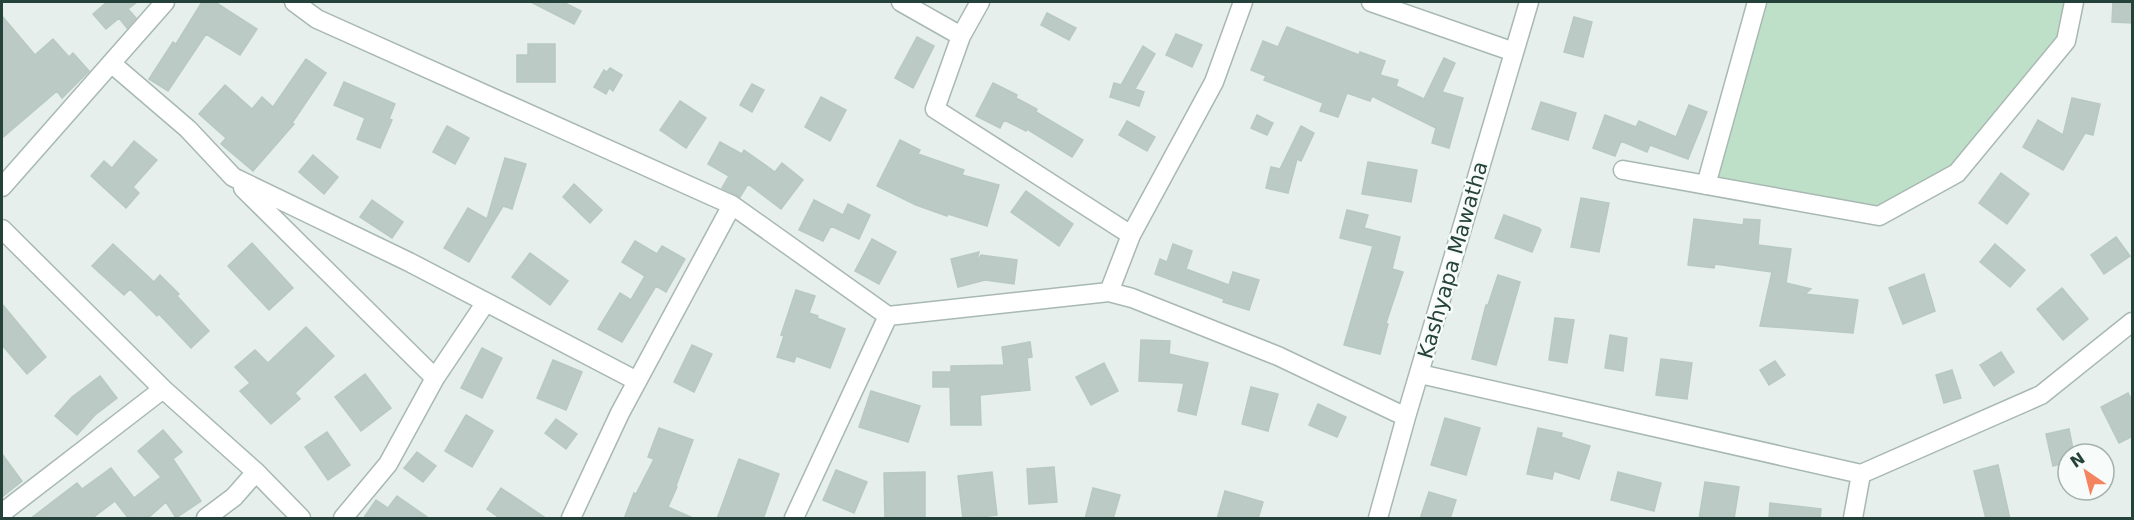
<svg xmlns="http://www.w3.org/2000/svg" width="2134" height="520" viewBox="0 0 2134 520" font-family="'DejaVu Sans',sans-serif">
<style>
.green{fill:#bfe0c8}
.building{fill:#bbcac4;stroke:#b8c9c2;stroke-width:1.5}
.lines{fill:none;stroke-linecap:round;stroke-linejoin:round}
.street-casing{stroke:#a8b8b2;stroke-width:21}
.street{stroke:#fff;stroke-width:18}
.labels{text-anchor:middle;stroke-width:5;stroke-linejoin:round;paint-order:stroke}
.street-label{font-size:21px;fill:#24423a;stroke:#f7fbf9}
</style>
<rect width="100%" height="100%" fill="#e6efeb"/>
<path class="green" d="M1757,2H2074L2066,41L1957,173L1879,216L1706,185Z"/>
<path class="building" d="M107,2H137L128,9L136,18L127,28L119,18L106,29L93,14Z
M202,2H215L257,29L240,55L206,34L168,91L149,79L173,42L176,44Z
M531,2H563L581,11L574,24Z
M2113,2H2133V23L2112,22Z
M1047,13L1076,28L1069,40L1041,25Z
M2,16L35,55L53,39L69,57L73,53L89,71L62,98L57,91L2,138Z
M1574,17L1592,22L1583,57L1564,52Z
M1287,27L1359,55L1360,52L1385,61L1380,75L1398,80L1396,86L1424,99L1444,58L1455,63L1442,92L1463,98L1449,148L1432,143L1436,128L1372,96L1370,101L1347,93L1338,117L1320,111L1323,103L1264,80L1266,76L1251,70L1263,41L1278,47Z
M1176,34L1202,45L1192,67L1166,55Z
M917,37L934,46L913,88L895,78Z
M528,44H555V82H517V55H528Z
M1143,46L1155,54L1135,89L1144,92L1139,106L1110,97L1114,83L1121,85Z
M306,59L326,73L292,123L294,124L253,171L221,144L226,138L199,114L225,85L252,109L262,97L273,107Z
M610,68L622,75L613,91L609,88L606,94L594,87L604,70L607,72Z
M344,82L395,104L389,119L392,120L380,148L357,139L365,118L334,105Z
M993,83L1017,95L1016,98L1037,109L1036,112L1083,140L1072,157L1027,129L1026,131L1004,120L1000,128L976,116Z
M752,84L764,90L752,112L740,105Z
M821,97L846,110L830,141L805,127Z
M2072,98L2100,104L2093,135L2085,133L2063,170L2023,147L2038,120L2063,135Z
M680,101L706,118L686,148L660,130Z
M1541,102L1576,113L1568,140L1532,129Z
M1689,105L1707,112L1688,159L1650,145L1647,152L1621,141L1615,156L1593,148L1605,115L1636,127L1639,121L1676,137Z
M1257,115L1273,123L1267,135L1251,128Z
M1127,121L1155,137L1147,151L1119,135Z
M447,126L469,138L455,164L433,152Z
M1301,126L1314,133L1301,161L1297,159L1288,193L1266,188L1271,167L1280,169Z
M900,140L920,150L918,154L964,170L962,175L999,185L987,226L948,214L947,216L916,205L877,186Z
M134,141L157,160L133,187L139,193L126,208L91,176L104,161L112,168Z
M720,142L742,154L744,150L775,172L782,163L803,180L781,209L748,184L740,197L722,188L729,176L708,164Z
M313,155L338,177L324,194L299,172Z
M505,158L526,164L512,209L503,206L469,262L444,248L468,208L487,219Z
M1368,162L1417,170L1411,202L1362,194Z
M2001,173L2029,194L2007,224L1979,203Z
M574,184L602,210L590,223L563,197Z
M1026,191L1073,224L1059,246L1011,212Z
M1581,198L1609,203L1599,252L1571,247Z
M372,200L403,222L392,238L360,217Z
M814,200L843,215L848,204L870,215L859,239L831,226L823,241L799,230Z
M1347,210L1368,215L1364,228L1400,237L1392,269L1403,272L1386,323L1388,324L1380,354L1344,345L1373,246L1340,238Z
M1504,215L1539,228L1541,230L1532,252L1495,238Z
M1694,219L1743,225L1744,219L1760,220L1758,245L1791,249L1786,283L1811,289L1805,294L1858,300L1853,333L1760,326L1772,272L1715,264L1714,268L1688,265Z
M2116,237L2130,256L2104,274L2091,255Z
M872,239L896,252L879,284L855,271Z
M635,241L657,254L662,246L685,259L666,292L656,286L622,342L598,329L620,293L631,300L645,276L622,262Z
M252,243L293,288L269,310L228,266Z
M113,244L154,282L160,275L179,294L177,296L209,331L191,348L159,314L157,316L130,289L124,295L92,266Z
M1173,244L1192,251L1186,269L1229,285L1233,272L1259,280L1249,310L1223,302L1224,299L1155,274L1160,259L1167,262Z
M1995,244L2025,270L2010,287L1980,262Z
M979,252L976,263L981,255L1017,260L1014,284L985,280L958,287L951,259Z
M530,253L568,281L550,305L512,277Z
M1924,274L1935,311L1903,324L1889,288Z
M1498,275L1520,282L1496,365L1472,359L1486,305H1488Z
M2062,288L2088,319L2063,340L2037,309Z
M796,290L815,296L809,313L818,316L817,318L845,329L830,368L796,356L794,362L777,357L784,336L781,335Z
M2,304L46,357L27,374L2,345Z
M1555,318L1574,320L1567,363L1549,360Z
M306,327L334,356L295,393L300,399L271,424L240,391L250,383L235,367L255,350L268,363Z
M1610,335L1627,338L1623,371L1605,368Z
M1141,340L1170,341L1169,354L1208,363L1196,415L1178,411L1184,383L1139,381Z
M1030,342L1032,357L1027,358L1030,390L980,395L981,425H951L950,387H933V372H951V366L1004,365L1002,347Z
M692,345L712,354L694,392L674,382Z
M482,348L502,358L482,398L461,388Z
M2001,352L2014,372L1994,386L1980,365Z
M1661,359L1692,363L1687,399L1656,395Z
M553,360L582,372L566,410L537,398Z
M1775,361L1785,375L1769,385L1760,370Z
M1104,363L1118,391L1091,405L1076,377Z
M1952,370L1961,398L1944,403L1936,375Z
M365,374L391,408L361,431L335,397Z
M100,376L117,398L95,415L77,435L55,416L72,397Z
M1251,387L1278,394L1268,431L1242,424Z
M871,391L920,406L908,442L859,427Z
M2128,393L2133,402V436L2119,443L2101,407Z
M1318,404L1346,417L1337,437L1309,425Z
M466,415L493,431L472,467L445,451Z
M1445,418L1480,428L1466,475L1431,465Z
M556,419L577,434L566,449L545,433Z
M659,428L693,440L676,486L677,487L668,507L695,519H624L634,493L636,494L654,459L648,457Z
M1538,428L1562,433L1561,437L1590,446L1579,479L1554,471L1552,479L1527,474Z
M2069,429L2074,454H2068V462L2053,466L2046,434Z
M163,430L182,452L173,459L201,501L176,518L166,502L147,519H129L115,501L91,519H30L77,483L82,489L111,468L134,498L161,477L138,451Z
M327,432L350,465L328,480L305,447Z
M417,452L436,466L423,482L404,468Z
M2,454L22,481L2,497Z
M739,459L779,474L763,519H717Z
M1998,465L2010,519H1986L1974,471Z
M1054,467L1057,502L1029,504L1027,469Z
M836,470L867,482L854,513L823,500Z
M925,472V519H885L884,473Z
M992,472L997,515L963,519L958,476Z
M1618,472L1661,483L1654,511L1611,500Z
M1705,482L1739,487L1734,519H1699Z
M501,488L547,519H501L487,509Z
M1093,488L1120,495L1113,519H1085Z
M1225,491L1263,502L1258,519H1217Z
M1429,492L1456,500L1450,519H1420Z
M397,496L430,519H363L376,500L388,508Z
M1770,503L1821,509L1820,519H1769Z"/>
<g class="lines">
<g class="street-casing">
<path id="street" d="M294,2L317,19L732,205L888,316L1109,292L1131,235L1214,82L1243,2
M901,2L961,36
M980,2L961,36L935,109L1131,235
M1371,2L1514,52
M111,63L188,129L233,177L409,262L637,381
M1623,170L1879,216L1957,173L2066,41L2074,2
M1706,185L1757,2
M2,187L165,2
M243,188L435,378L388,464L343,518
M2,229L163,389L256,472L301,518
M1109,292L1132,298L1278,356L1406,417
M1420,374L1861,474L2041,395L2132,322
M435,378L486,302
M2,513L163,389
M206,518L234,497L256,472
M571,518L620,413L732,205
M794,518L888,316
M1378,518L1406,417L1529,2
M1853,518L1861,474"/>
</g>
<use href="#street" class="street"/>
</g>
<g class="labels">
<g class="street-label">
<text transform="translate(1453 260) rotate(-74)" y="7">Kashyapa Mawatha</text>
</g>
</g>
<rect width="2134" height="520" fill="none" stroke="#24423a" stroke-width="6"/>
<g transform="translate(2086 472) rotate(325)"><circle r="28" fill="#f7fbf9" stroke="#a3b1ad" stroke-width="1.5"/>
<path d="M0-4.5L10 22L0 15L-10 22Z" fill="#f4845f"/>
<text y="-9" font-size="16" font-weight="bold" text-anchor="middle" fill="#24423a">N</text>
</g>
</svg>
